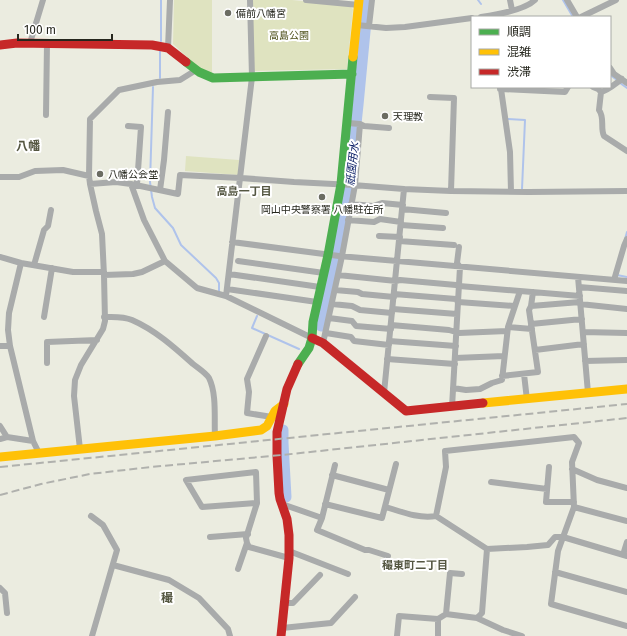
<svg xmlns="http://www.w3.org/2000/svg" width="627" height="636" viewBox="0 0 627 636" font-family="'Fira Sans','Noto Sans JP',sans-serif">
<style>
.green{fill:#dfe3c0}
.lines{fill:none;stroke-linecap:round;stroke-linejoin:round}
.stream{stroke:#afc3eb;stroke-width:2}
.river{stroke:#afc3eb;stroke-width:11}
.street{stroke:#a9abab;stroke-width:6}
.fast{stroke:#4caf50;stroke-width:9}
.slow{stroke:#ffc107;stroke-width:9}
.jam{stroke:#c62828;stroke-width:9}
.rail{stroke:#b0b1ad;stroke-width:2;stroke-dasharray:8 4;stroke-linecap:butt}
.poi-dot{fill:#6b6c62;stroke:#fff;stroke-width:1.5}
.labels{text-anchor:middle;stroke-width:4;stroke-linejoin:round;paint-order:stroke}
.poi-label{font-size:10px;fill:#26271e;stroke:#fff;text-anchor:start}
.park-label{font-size:10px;fill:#4e511b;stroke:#fff}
.water-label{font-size:11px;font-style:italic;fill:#0d2067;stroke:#fff}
.neighbourhood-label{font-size:11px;font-weight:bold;fill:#545641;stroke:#fff}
.quarter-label{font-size:12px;font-weight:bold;fill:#545641;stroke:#fff}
</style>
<rect width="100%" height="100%" fill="#ebece0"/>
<path class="green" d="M174,0H212V74L199,68L173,44Z
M252,0H292L350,6L353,9L347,69L254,71Z
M186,156L239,160L238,175L185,171Z"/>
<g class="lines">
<path class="stream" d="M478,0L481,4
M563,0L573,17
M161,41V0
M610,75L617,80
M160,78V51
M620,83L627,88
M153,87L150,182L152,197L155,208L173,228L181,245L216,278L219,283V291
M508,119L525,120L522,189
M625,239L627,232
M617,275L627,277
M257,316L252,328L299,349"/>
<path class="river" d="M321,326L336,260L349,189L358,105L368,0
M283,430V443L286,497"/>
<path class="street" d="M306,0L359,5
M510,0L512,10
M567,0L577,17
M481,17C495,15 525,10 535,0
M581,17L616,0
M357,25L386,28L405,27L472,18
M369,26L372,0
M30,43L43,0
M168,48L170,0
M610,68L614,74L627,83
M196,70L180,80L157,82L119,90L90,119L89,176L90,184L116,182L131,184L144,220L165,261L197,288L226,296L312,338
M622,79C615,84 609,90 601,92L599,110C605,118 600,128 604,136L627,151
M500,87V89H501L510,152L511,192
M593,87L598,89L601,92
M501,89L565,92L568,87
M430,97L454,98L451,191
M46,115L47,43
M348,123L360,124L364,126L389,128
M128,126L141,127L137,185
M0,177H19L35,171L63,170L89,176
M131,184L178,194L180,175L241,178L294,182L353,185L404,189L451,191L529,192L627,191
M160,190L164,160L168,112
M351,204L373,206L382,203L403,205
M402,209L446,213
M348,220L374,222L380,219L401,222
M401,225L443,228
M379,236L400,237
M399,241L454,245
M232,242L339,256L627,281
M0,257L21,263L73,272H104
M238,261L324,273
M21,263L9,313L8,330L10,346L33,441L39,453
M34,265L44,230L48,226L51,210
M229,274L320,287
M104,275L133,274L142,272L165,261
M338,275L396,281L400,280L456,285L459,286L580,296
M578,277L588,393
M614,280L624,246L627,239
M579,287L627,291
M227,289L317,302
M335,290L358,292L362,294L394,297
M394,294L456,299L458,302L515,306
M226,296L252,77L250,0
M332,304L352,306L360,310L392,313
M580,304L627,309
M531,306L580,302
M393,309L457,314
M44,317L52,268
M104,317C113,317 123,316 132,320C155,330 174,347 193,364C198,368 206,373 209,378C217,394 214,419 215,436
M329,318L352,321L356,326L391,329
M531,324L582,319
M391,325L449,330L459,333L507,331
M508,327L532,329
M583,332L627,333
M326,333L351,337L354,341L389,345
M266,336L247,379L249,392L247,413L272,417
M389,341L456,346
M323,343L342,256L355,185L360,124
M0,346H10
M535,350L584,344
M455,358L504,356
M387,359L455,364
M585,361L627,360
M47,363V342L97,340
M524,374L527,400
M502,376L538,372L529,310L531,306L533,292
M453,388L466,390L480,389L492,383L502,380L508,327L520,291
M384,393L404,189
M452,407L460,267L457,263L459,247
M0,426L7,437
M0,439L7,437L33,441
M80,449L74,396L75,380L81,365L103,329L105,321L104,275L102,234L96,211L90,184
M335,465L322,518L317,530L365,550H369L388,556
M549,467L546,502H574
M572,469L597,480L627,488
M332,475L389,490
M491,482L547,489
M257,503L202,507L186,480L256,472L257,503L246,538L247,543L249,547L289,558
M282,504L322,518
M325,504L382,518L396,464
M386,507C402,512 419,519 436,516L487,549L527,547L548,545L555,537H563L627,556
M574,507L627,521
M91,516L103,525L117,550L92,636
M436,516L446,467L445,451L574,437L579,443L572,462L574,507L558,551L551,604L627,626
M210,537L248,534
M289,551L348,574
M623,555L627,542
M113,565L169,580L199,598L228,629L230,636
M238,569L247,543
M555,572L627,592
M0,588L5,593L7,613
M284,603H293L320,575
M446,614L450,573L462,574
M477,618L482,613L487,549
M282,628L331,623L355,597
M397,636L399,616L438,619
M438,636V619L446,614L477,618L503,630L522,636"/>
<path class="fast" d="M186,62L199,72L213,78L352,74
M298,364L309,348L312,338L313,322L328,255L341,184L353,57"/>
<path class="slow" d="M353,57L359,0
M483,403L627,389
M0,457L215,436L261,430L267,426L275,411L284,404"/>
<path class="jam" d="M0,45L17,43L152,45L168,48L186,62
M312,338L323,343L406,411L483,403
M281,636L289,558V535L287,519L280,499L279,493L277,456V432L287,389L298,364"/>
<path class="rail" d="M0,467L627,404
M0,495L41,484L90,474L151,467L282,455L627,418"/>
</g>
<g class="poi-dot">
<circle cx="228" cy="13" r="4"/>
<circle cx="385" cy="116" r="4"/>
<circle cx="100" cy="174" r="4"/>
<circle cx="322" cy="197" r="4"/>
</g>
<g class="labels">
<g class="poi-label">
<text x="236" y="17">備前八幡宮</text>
<text x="393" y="120">天理教</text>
<text x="108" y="178">八幡公会堂</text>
<text x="322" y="213" text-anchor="middle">岡山中央警察署 八幡駐在所</text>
</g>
<g class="park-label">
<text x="289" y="39">高島公園</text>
</g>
<g class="water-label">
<text transform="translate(352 164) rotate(-84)" y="4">祇園用水</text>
</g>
<g class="neighbourhood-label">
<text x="244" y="195">高島一丁目</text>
<text x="415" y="569">穝東町二丁目</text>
</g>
<g class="quarter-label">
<text x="28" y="150">八幡</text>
<text x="167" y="602">穝</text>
</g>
</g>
<rect x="471" y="16" width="140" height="72" fill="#ffffff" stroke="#a8a9a5"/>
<rect x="479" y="29" width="20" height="6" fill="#4caf50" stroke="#a8a9a5"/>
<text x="507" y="36" font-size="12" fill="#26271e">順調</text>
<rect x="479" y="49" width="20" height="6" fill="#ffc107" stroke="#a8a9a5"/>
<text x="507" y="56" font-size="12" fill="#26271e">混雑</text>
<rect x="479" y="69" width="20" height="6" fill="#c62828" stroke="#a8a9a5"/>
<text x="507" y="76" font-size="12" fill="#26271e">渋滞</text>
<path d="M18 34v6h94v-6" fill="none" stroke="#26271e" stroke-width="2"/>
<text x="24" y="34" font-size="12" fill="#26271e" stroke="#ffffff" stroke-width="3" paint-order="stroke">100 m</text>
</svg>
